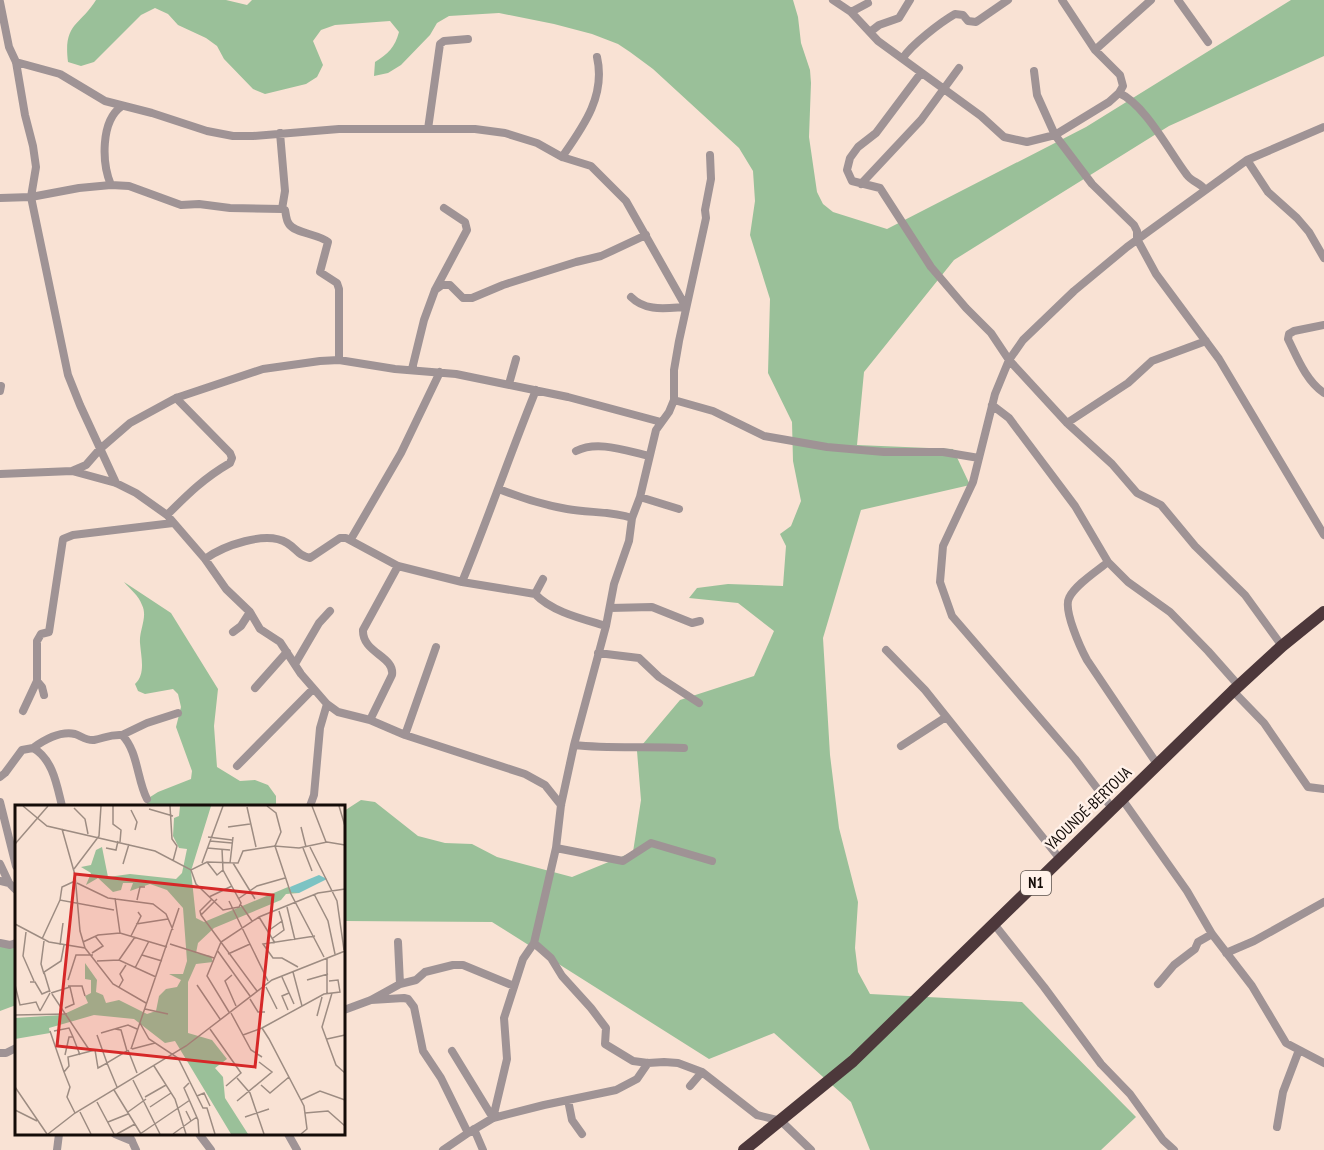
<svg xmlns="http://www.w3.org/2000/svg" width="1324" height="1150" viewBox="0 0 1324 1150" font-family="'PT Sans Narrow',sans-serif">
<style>
.green{fill:#9ac099}
.lines{fill:none;stroke-linecap:round;stroke-linejoin:round}
.minor{stroke:#9f9395;stroke-width:8}
.highway{stroke:#4d383b;stroke-width:12}
.labels{text-anchor:middle;stroke-width:5;stroke-linejoin:round;paint-order:stroke}
.shield{fill:#fff1e9;stroke:#5a514c;stroke-width:1.5}
.shield-label{font-size:15px;font-weight:bold;fill:#140c08}
.street-label{font-size:16px;fill:#140c08;stroke:#fff1e9}
.inset-road{fill:none;stroke:#9d8c82;stroke-width:1.5}
.view{fill:#d62828;fill-opacity:0.15;stroke:#d62828;stroke-width:3}
.inset-edge{fill:none;stroke:#140c08;stroke-width:3}
</style>
<rect width="100%" height="100%" fill="#f9e2d4"/>
<path class="green" d="M96,0H226L247,5L252,0H793L798,17L801,43L810,70L811,83L809,137L817,192L823,204L833,212L887,229L1086,127L1291,0H1324V56L1169,126L954,260L864,372L857,445L953,449L970,485L861,510L823,638L830,755L839,828L858,902L855,948L858,972L870,994L1022,1002L1136,1117L1101,1150H870L851,1102L774,1033L709,1059L492,922L344,921V811L361,800L375,802L418,836L445,843L472,844L497,857L572,877L633,852L641,800L637,751L680,700L754,676L774,631L738,603L689,598L697,588L728,584L783,586L786,546L780,534L791,526L801,501L793,461L792,422L768,373L770,299L750,235L755,201L753,171L739,148L653,69L630,52L618,44L592,34L554,24L499,13L449,16L437,23L430,35L401,65L388,73L374,76L375,62C388,54 395,47 399,32L390,21L335,25L321,30L313,41L323,65L317,77L306,84L265,94L253,89L224,59L217,46L206,38L178,25L168,14L155,8L141,15L94,62L81,66L68,62C63,23 80,26 96,0Z
M124,582L171,613L218,689L214,726L217,767L240,781L255,780L268,785L276,796V806H147V799L158,792L191,779L192,771L176,727L181,707L178,694L173,689L145,694L138,691L135,684C146,674 141,657 140,643C139,630 148,617 142,605C139,596 130,589 124,582Z
M16,942V1005L0,1011V946Z"/>
<g class="lines">
<path class="minor" d="M833,0L851,12L878,41L981,116L1004,137L1027,142L1055,135L1109,102L1119,93L1123,86L1120,75L1095,50L1062,0
M1178,0L1208,42
M0,2L9,47L16,62L25,115L33,146L36,167L31,197L68,375L80,405L116,483
M851,12L868,3
M870,32L879,25L899,18L910,0
M1095,50L1151,0
M903,58C911,45 941,22 955,14L963,15L968,21L976,22L1008,0
M16,62L60,74L105,101L152,113L207,131L233,136H253L339,129H475L505,133L537,143L562,157L591,166L626,201L686,307
M1034,71L1037,95L1055,135L1092,184L1134,225L1137,231V239L1156,274L1219,359L1324,535
M921,73L876,133L858,147L850,158L847,170L852,181L880,188L931,267L966,308L991,333L1009,360L1067,423L1112,464L1137,493L1161,505L1195,546L1245,595L1282,646
M1119,93C1145,104 1170,153 1187,175C1192,182 1201,183 1205,190
M428,129L440,44L444,41L468,39
M280,133L285,191L282,209L285,210C286,214 286,220 289,224C294,233 319,234 328,242L320,272L337,283L339,289V360
M562,157C583,127 606,96 597,57
M1247,160L1268,192L1297,218L1309,232L1324,258
M861,184L921,120L959,68
M111,185C102,164 100,121 122,106
M0,198L31,197L79,188L111,185L129,186L181,205L199,204L230,208L282,209
M435,290L442,285H450L463,298H472L503,285L576,262L601,256L646,235
M631,297C646,312 666,308 686,307
M1324,325L1294,331L1289,334L1288,339C1297,357 1306,381 1324,393
M412,369L424,320L435,290L467,230L465,222L444,208
M509,384L516,359
M0,391L1,386
M674,400L713,411L764,436L827,447L884,452H943L979,458
M992,405L1009,418L1075,506L1108,562L1128,582L1170,612L1208,651L1239,686
M1067,423L1128,383L1152,361L1206,341
M576,451C598,440 626,451 649,456
M72,471L86,465L100,449L130,423L176,398L263,369L320,361L339,360L395,369L456,374L568,397L661,422
M0,474L72,471L116,483L136,493L167,515L205,559L226,589L250,612L260,629L280,642L301,674L327,704L338,712L370,720L405,735L525,774L545,785L561,805
M499,489C521,498 544,505 567,509C589,513 611,511 632,518
M640,497L679,509
M167,515C188,494 204,478 230,463L232,458L230,453L176,398
M351,539L401,453L440,372
M205,559C223,546 266,530 287,543C297,549 297,555 310,558L340,538H346L398,566L462,582L535,594C552,612 583,619 606,626
M1108,562C1097,571 1075,585 1069,598C1063,610 1081,649 1087,660L1157,764
M462,582C488,519 510,454 536,390
M535,594L543,579
M610,608L652,607L692,623L700,621
M233,632L241,626L250,612
M886,650L925,690L1060,859
M598,653L639,658L659,677L699,703
M295,664L319,623L330,611
M37,681L42,687L44,695
M255,688L287,652
M1233,691L1264,723L1308,787L1324,789
M23,711L37,681V641L41,634L49,632L63,539L73,535L173,523
M370,720L392,675C395,656 362,653 363,630L398,566
M122,735L147,723L178,713
M405,735L436,647
M574,745C610,749 647,746 684,748
M901,746L946,717
M33,748C44,740 61,731 75,734C81,736 87,741 94,740C105,738 110,734 122,735C138,751 137,780 147,799
M237,766L313,689
M0,777L5,773L22,750L33,748C53,759 57,786 62,806
M1122,799L1187,891L1212,934L1252,986L1286,1043L1324,1063
M0,802L16,866
M310,806L314,795L320,728L327,704
M1112,808L1075,759L952,616L940,582L943,546L973,482L995,394L1009,360L1023,340L1074,291L1127,247L1247,160L1324,127
M556,848L623,861L651,843L712,861
M0,864L9,883
M0,881L9,883L16,890
M994,924L1044,987L1101,1064L1130,1094L1163,1140L1174,1150
M398,942L400,984
M0,943L10,945L16,943
M534,943L551,958L562,976L591,1008L606,1028L605,1044L633,1061L648,1063L664,1062L678,1063L702,1072L757,1115L781,1121L811,1150
M1226,953L1254,941L1324,902
M1158,984L1174,965L1195,949L1198,942L1212,934
M371,1000L404,998L408,999L414,1007L423,1051L441,1078L468,1133L443,1150
M344,1010L371,1000L400,984L416,980L425,972L453,965H463L514,986
M452,1051L493,1118
M0,1053H6L16,1048
M690,1086L702,1072
M568,1100L572,1120L582,1134
M493,1118L507,1059L504,1018L523,959L534,943L556,848L561,805L574,745L606,626L614,584L629,541L632,518L640,497L656,430L669,412L674,400V370L679,341L706,218L705,210L711,179L710,155
M1277,1127L1283,1092L1299,1050
M474,1129L483,1150
M468,1133L493,1118L544,1105L616,1090L637,1079L648,1063
M115,1134L132,1141
M199,1134L211,1150
M288,1134L297,1150
M130,1137L136,1150
M57,1150L59,1134"/>
<path class="highway" d="M744,1150L853,1061L1233,691L1282,646L1324,612"/>
</g>
<g class="labels">
<rect class="shield" x="1021" y="871" width="30" height="24" rx="4.5"/>
<g class="shield-label">
<text x="1036" y="888">N1</text>
</g>
<g class="street-label">
<text transform="translate(1088 808) rotate(-44)" y="6">YAOUNDÉ-BERTOUA</text>
</g>
</g>
<g transform="translate(15 805)">
<rect width="330" height="330" fill="#f9e2d4"/>
<path d="M165,1H196L176,66L181,113L189,117L273,82L284,88L271,89L266,95L199,123L183,138L181,148L196,151L198,157L181,159L173,177V228L197,235L212,254L200,263L208,272L210,293L233,329H216L160,236L150,238L119,214L79,210L34,223L35,228L0,234V213L47,210L73,198L70,191L76,188V175L70,174V158L82,175L81,187L88,190L91,198L104,195L132,209L141,206L144,191L151,184L162,182L166,175L154,169H168L172,156L168,103L152,85L135,79L115,86L118,78H108L106,85L98,87L83,73L71,80L76,68L66,62L76,60L81,45L87,42L93,72L115,69L161,74L167,68L172,44L164,43L158,31L159,13L164,11Z" fill="#9ac099"/>
<path d="M304,70L312,74L284,88L276,87L275,82Z" fill="#7cc3c3"/>
<path class="inset-road" d="M8,1L32,21L140,46L176,65L192,57L223,58L228,46L260,41L266,27L261,8L252,1M98,1V19L106,25L105,37M155,1L157,34L162,41L158,56M297,1L311,37M324,1L330,21M232,2L241,42M59,3L70,14L73,29M134,4L158,11M116,5L122,17L120,25M213,22L235,19M286,22L291,42M47,24L60,70L65,126L70,143M193,32L217,35M195,36L217,38M0,39L33,1M295,42L322,96L329,145M91,43L101,45L103,36M192,43L215,45M288,43L297,66M192,57L202,70L208,65M187,58L208,1M215,58L218,32M218,58L240,94M108,59L114,39M59,64L84,31L86,1M176,65L181,79L208,105L224,102L226,98L208,65L207,44M62,78L93,93L138,99L151,109L158,125M299,89L313,116L320,149M194,92L217,81M100,93L105,128M223,94L242,81L270,73M45,95L47,82L60,76M122,95L125,82H130M214,96L253,176M226,100L237,116M272,102L280,135M186,110L242,186M186,110L202,94M186,110L185,106L197,94M244,112L260,138M0,119L34,137L70,143L98,179L131,198M121,119L153,114M253,126L267,116L264,106M11,127L8,151L19,176M116,131L126,111L123,107M258,133L269,125L267,116M27,134L45,95L99,105M68,137L83,130L105,128L152,142M155,139L199,153M45,140L48,118M202,145L235,191M77,148L88,141L80,131M213,149L235,139M127,150L147,156M309,152L276,89L260,41L284,43L312,37L330,40M312,153V188M104,155L120,132M82,156L104,155L141,172M283,162L267,153H258L248,139L300,131M120,163L134,136M278,167L287,201M29,169L26,159L29,136M217,170L210,176L221,201M267,172L279,199M53,175L61,150H78M292,175L313,169M15,177H20L27,189L34,186M0,180L5,200L21,197L25,206M182,180L205,214M53,181H67L70,191M104,182L108,175L105,169L111,160M251,182L262,204M35,187L29,167L46,156L49,140M36,188L55,182L59,199L50,203M317,188L307,222L321,260L330,268M37,189L75,246M235,194L243,207H250M130,204L153,209M273,205L267,191L274,188M25,206L35,188M214,207L192,171L206,137L244,112L303,88L330,84M216,208L236,245L247,252M0,210L52,209M302,211L307,192M125,218L134,234L163,253L188,303H192L200,329M247,223L309,189L325,187L323,175L314,176M195,224L226,268L211,281M35,226L49,267M39,226L54,223L58,232M86,228L113,220L122,224M82,230L92,258L112,246L106,225L100,224M228,230L247,223L254,234L289,301L292,324L286,329M312,234L330,230M116,244L164,103M117,244L140,238M113,245L122,268M50,250L54,232H58L65,250M139,261L160,294L171,329M222,273L235,288L249,329M118,275L145,329M174,278L169,283L183,315L184,329M246,280L255,288L274,272M0,282L32,329M99,285L126,329M182,291L189,288L195,301M130,292L151,280M286,295L305,286L330,295M222,296L257,267L244,257M82,297L99,329M135,302L156,288M0,305L22,316M171,306L176,316L182,312M65,307L76,329M113,307L131,294M60,308L52,292L55,282L49,267L54,261L53,252L80,245L83,263L92,258L102,282M290,308L313,306L330,321M230,312L254,304M93,317L113,309M33,329L60,308L171,241L257,175L330,146M102,329L120,319M125,329L175,295M158,329L176,316"/>
<path class="view" d="M60,69L258,90L240,262L42,241Z"/>
<rect width="330" height="330" class="inset-edge"/>
</g>
</svg>
